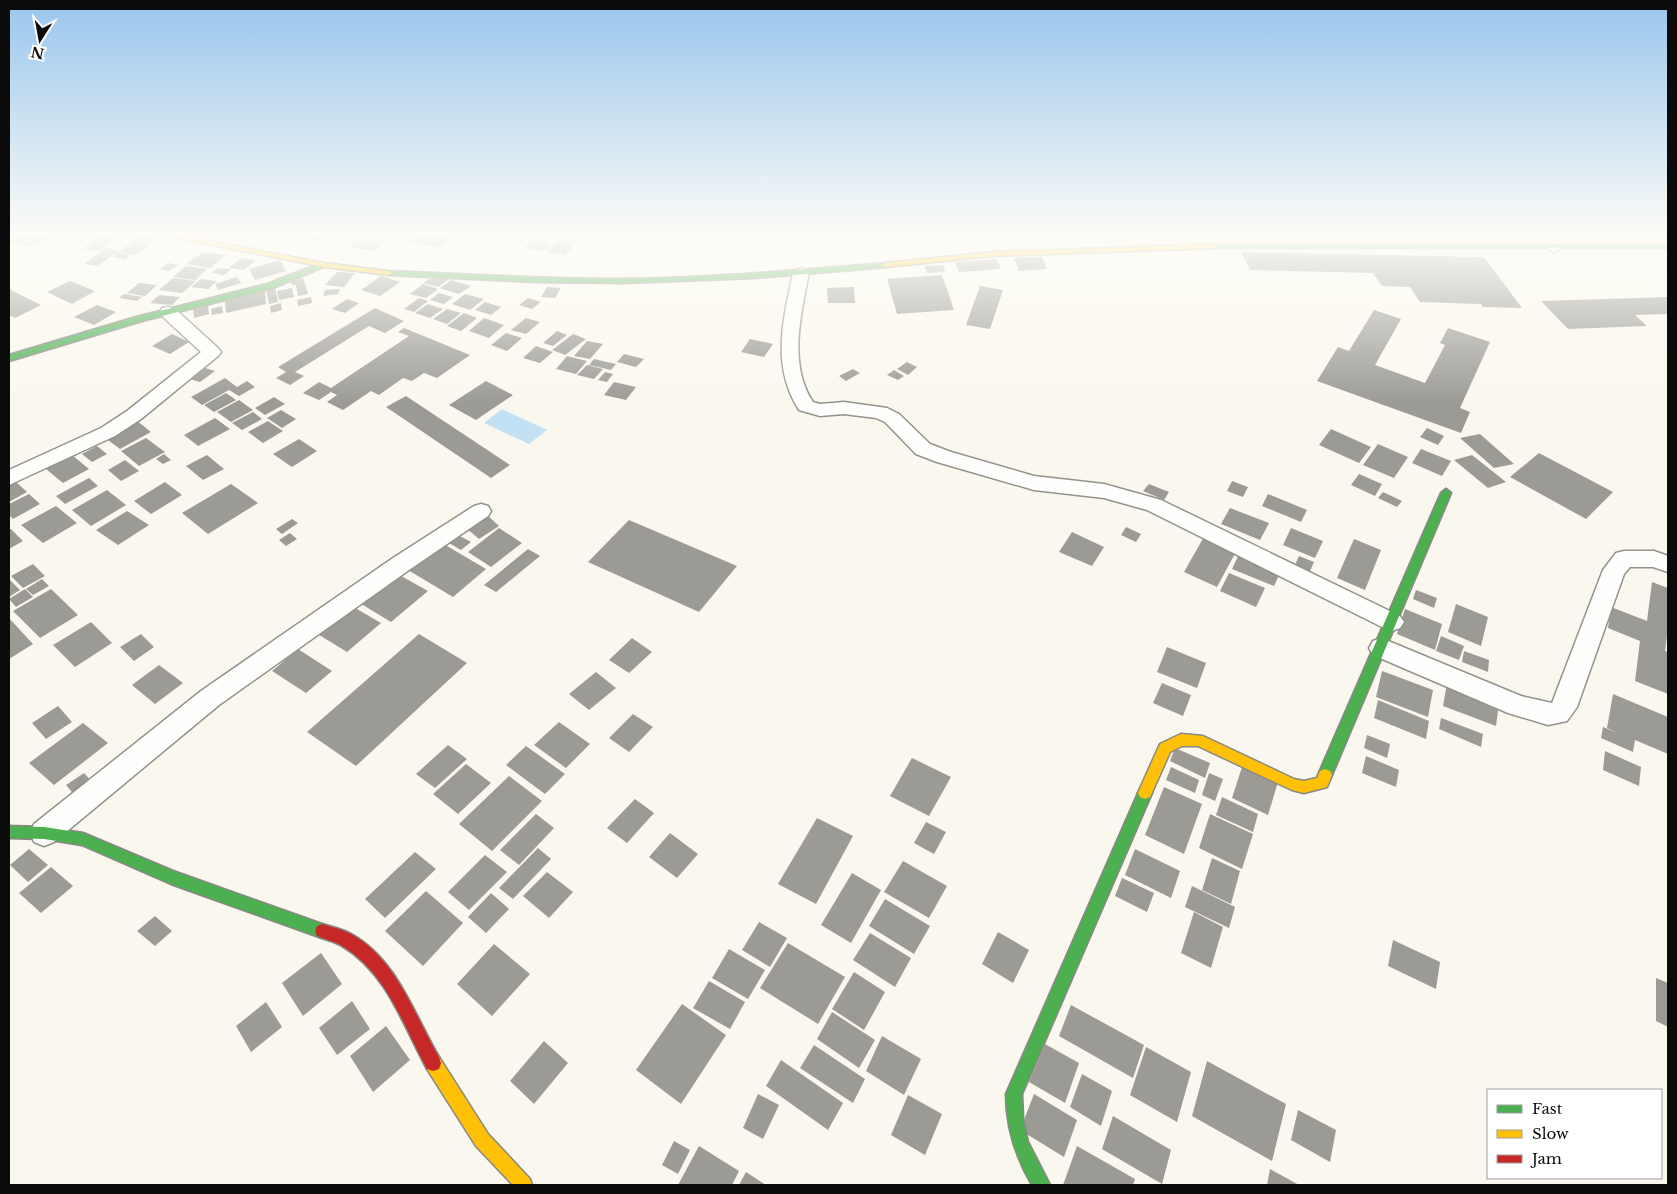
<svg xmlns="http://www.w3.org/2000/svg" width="1677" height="1194" viewBox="0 0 1677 1194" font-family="'Libre Baskerville',serif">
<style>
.water{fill:#c3e1f5}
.building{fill:#9c9a94}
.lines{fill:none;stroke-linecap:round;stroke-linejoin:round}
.street-casing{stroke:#93928d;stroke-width:3}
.fast-casing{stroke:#898884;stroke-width:3}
.slow-casing{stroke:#898884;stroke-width:3}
.jam-casing{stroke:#898884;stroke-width:3}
.street{fill:#fefefc;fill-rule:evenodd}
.fast{fill:#4caf50;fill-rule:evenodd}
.slow{fill:#ffc107;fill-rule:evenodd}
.jam{fill:#c62828;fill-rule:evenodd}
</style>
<rect width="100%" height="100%" fill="#faf8ee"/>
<path class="water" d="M502,409L547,430L529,444L484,423Z"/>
<path class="building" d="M11,236H54L30,247L9,241Z
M100,236H118L99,251L83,249Z
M141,236L158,239L135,255L118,252Z
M290,236H328L321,242Z
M413,236H451L440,247L407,242Z
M360,237L385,241L374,251L349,247Z
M560,238L580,240L577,244L557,241Z
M533,240L552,243L544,251L525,248Z
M556,242L574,245L565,255L546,252Z
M106,248L119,251L97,266L84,264Z
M203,252L226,255L210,268L186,264Z
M1241,252L1484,257L1522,308L1483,307L1481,304L1420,302L1410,287L1382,286L1373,273L1250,270Z
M118,253L130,255L125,259L113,257Z
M1042,257L1047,269L1019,271L1014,258Z
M241,258L256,260L244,270L229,268Z
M997,259L1001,269L959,272L955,262Z
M280,260L286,271L255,280L249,269Z
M168,263L178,265L169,271L160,269Z
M943,265L945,272L927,273L925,266Z
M186,266L207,269L195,280L173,277Z
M218,268L231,269L224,275L212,273Z
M337,272L355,273L344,287L325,285Z
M942,275L954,310L897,314L887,279Z
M381,276L400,282L380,296L361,290Z
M237,277L241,283L218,290L215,284Z
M173,278L196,281L182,293L159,290Z
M303,278L308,294L298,296L296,285H292L291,281Z
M201,279L217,281L208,289L191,287Z
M429,279H449L438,287L423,283Z
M451,280L471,286L459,294L440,288Z
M70,281L95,291L72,304L47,292Z
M139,283L157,285L145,296L127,293Z
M423,284L438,289L426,298L410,294Z
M980,286L1003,290L990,329L966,325Z
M275,287L278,302L269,304L266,289Z
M547,287L561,288L555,298L541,297Z
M854,287L855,303H828L827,288Z
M292,288L294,297L279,300L277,291Z
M9,289L41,305L15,318L9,315Z
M340,289L338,294L323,296L325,290Z
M265,291L266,304L226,313L225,299Z
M439,293L453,297L444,304L430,300Z
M124,294L142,297L137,301L119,298Z
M465,294L484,299L470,310L452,304Z
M159,295L180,297L172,305L150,303Z
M311,297L312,303L298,306L297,300Z
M1668,297V314L1635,315L1647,326L1568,329L1541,301Z
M419,298L428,301L414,312L404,309Z
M528,298L541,302L532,309L519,305Z
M347,299L359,303L345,313L332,309Z
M485,302L501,307L491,315L475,310Z
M281,303L282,310L271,313L270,306Z
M428,304L443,309L430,318L415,313Z
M97,305L116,312L94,325L74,317Z
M208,305L209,314L194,318L193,308Z
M222,306L223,313L212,315L211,309Z
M375,308L404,321L385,333L369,326L295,372L304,376L290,385L276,378L286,372L278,367Z
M447,309L461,313L447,324L433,319Z
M1374,310L1401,319L1375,365L1425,383L1445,345L1440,343L1448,328L1490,342L1460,408L1470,412L1461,433L1317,381L1338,347L1349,351Z
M464,313L477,318L461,331L447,326Z
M484,318L504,325L489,338L469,331Z
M526,318L540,322L526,334L511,330Z
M404,328L470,355L437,378L424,373L412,381L403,378L379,395L371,391L343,410L327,402L337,395L331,392L319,400L303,393L319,382L331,388L409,336L398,332Z
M557,331L567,335L553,346L543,343Z
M506,333L522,338L507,351L491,345Z
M172,334L189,342L170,354L152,346Z
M573,334L586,339L565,355L552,350Z
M750,339L773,344L764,357L741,352Z
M587,341L603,344L590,359L574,356Z
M536,346L553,352L540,363L523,358Z
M624,354L644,359L636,367L617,362Z
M567,356L587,361L576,374L556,369Z
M594,359L616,364L611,370L589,365Z
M907,362L917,367L908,375L897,369Z
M587,365L603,369L594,379L577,375Z
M202,367L215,371L200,382L186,378Z
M853,369L860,373L846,381L839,376Z
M894,370L904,376L898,380L887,375Z
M605,372L613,374L607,382L598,380Z
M225,378L237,387L247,381L255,387L239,396L229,390L202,405L191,397Z
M486,381L513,395L476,420L449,405Z
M614,382L636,387L626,400L604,395Z
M226,393L236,400L214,412L204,405Z
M406,396L510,465L491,478L386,407Z
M274,397L285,404L265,415L255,408Z
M239,400L253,410L231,422L217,412Z
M281,410L296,419L282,428L267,418Z
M253,412L262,419L242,430L232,423Z
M215,418L230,429L198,446L184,435Z
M136,420L151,432L120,449L104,437Z
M268,421L283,431L263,443L248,432Z
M1427,428L1444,436L1438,445L1420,437Z
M1331,429L1371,447L1359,463L1319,445Z
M1480,434L1514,464L1494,468L1460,438Z
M146,438L165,452L139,466L121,451Z
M299,439L317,451L292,467L273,454Z
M1378,444L1408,457L1394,478L1363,465Z
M97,446L107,454L92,462L82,454Z
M1421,449L1451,461L1442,476L1412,463Z
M1539,453L1613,492L1586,519L1510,477Z
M164,454L171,460L163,464L156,459Z
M72,455L89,469L63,483L46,469Z
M207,455L224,469L203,480L186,466Z
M1472,455L1506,482L1488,488L1454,460Z
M125,460L139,471L121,481L108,470Z
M1359,474L1382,484L1375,496L1351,485Z
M89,478L98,486L65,504L56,496Z
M15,481L27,492L9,502V484Z
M1232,481L1248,487L1243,497L1227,491Z
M165,482L182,495L151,514L134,501Z
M231,484L258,503L208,534L182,513Z
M1149,484L1169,492L1164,500L1143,491Z
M107,490L126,505L91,526L72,510Z
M1383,492L1402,501L1397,507L1378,498Z
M29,494L40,504L13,519L9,515V504Z
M1268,494L1307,510L1301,522L1262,506Z
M56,506L77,523L43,543L21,525Z
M1230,508L1269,523L1260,540L1221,524Z
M127,511L149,525L118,545L96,530Z
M486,514L499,526L479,539L465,527Z
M292,519L298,523L282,534L276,529Z
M629,520L737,566L699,612L588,562Z
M1126,527L1141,534L1136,542L1121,535Z
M499,528L522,543L491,567L468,552Z
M1291,528L1323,541L1315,558L1283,545Z
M11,529L23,541L9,549V530Z
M1072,532L1104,547L1092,566L1059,552Z
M290,533L297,539L286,546L279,540Z
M458,535L471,542L461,550L449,543Z
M1205,535L1238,548L1217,587L1184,572Z
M1354,539L1381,550L1365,590L1337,578Z
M442,543L486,569L453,597L408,570Z
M528,549L540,556L496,592L484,585Z
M1240,552L1282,569L1274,586L1232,569Z
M1299,556L1314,562L1310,571L1295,565Z
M33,564L45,576L23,588L11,576Z
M394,572L428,591L391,622L358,602Z
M1229,573L1265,588L1256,607L1220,591Z
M9,579L20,590L9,597Z
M42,579L49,586L33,595L26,589Z
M1652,582L1668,588V629L1665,651L1668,652V694L1635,681L1640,641L1608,628L1611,607L1647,621Z
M25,589L33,597L16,607L9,599Z
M51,589L78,615L40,638L13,611Z
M1416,590L1437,598L1434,608L1413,599Z
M1456,604L1488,617L1481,646L1448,632Z
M350,605L381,623L347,652L316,633Z
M1405,609L1442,624L1435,650L1397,634Z
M9,618L33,644L9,659Z
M91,622L112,643L75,667L53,645Z
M141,634L154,647L134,661L120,647Z
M419,634L467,663L356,766L307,732Z
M1441,636L1464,646L1459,660L1436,651Z
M632,638L652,652L629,673L609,660Z
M1167,647L1206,663L1197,688L1157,672Z
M298,649L332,671L306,693L272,671Z
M1464,651L1489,660L1488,672L1462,662Z
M159,665L183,683L155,704L132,685Z
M1382,671L1433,690L1428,717L1376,697Z
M596,672L616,688L589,710L569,694Z
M1162,683L1191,695L1183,716L1153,703Z
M1447,683L1499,703L1496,726L1443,706Z
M1613,694L1668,717V754L1635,740L1633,752L1601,738L1603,727L1618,733L1607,728Z
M1378,700L1429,721L1426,739L1374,718Z
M58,706L72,722L46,739L32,723Z
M633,714L653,727L629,752L609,738Z
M1441,718L1483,734L1481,747L1439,729Z
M559,722L590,744L566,768L534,745Z
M83,723L108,743L54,785L29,763Z
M1367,735L1390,744L1387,758L1364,748Z
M448,745L467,759L435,788L416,774Z
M526,746L565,774L545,794L506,765Z
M1175,748L1210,763L1205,778L1170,761Z
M1605,751L1641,767L1639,786L1603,770Z
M1366,756L1399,770L1396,787L1362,773Z
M912,758L951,777L929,816L890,796Z
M466,764L491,783L458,814L433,794Z
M1171,767L1199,780L1195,793L1166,780Z
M1242,767L1278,782L1268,815L1232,798Z
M84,773L95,785L77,798L66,785Z
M1209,773L1223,779L1215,801L1202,795Z
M509,776L542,801L492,851L459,824Z
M1164,787L1202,804L1184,854L1145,835Z
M1222,797L1258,814L1253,832L1216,815Z
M635,799L654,813L627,843L607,828Z
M536,814L554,828L519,865L500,850Z
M1210,814L1253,834L1242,869L1199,848Z
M817,818L853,836L816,904L778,884Z
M926,822L946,832L934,854L914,843Z
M670,833L698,854L677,878L649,857Z
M538,848L551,859L513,899L499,888Z
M29,849L48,865L28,882L10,865Z
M1135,849L1180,871L1171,898L1125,875Z
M415,852L436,869L385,918L365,899Z
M485,855L507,872L469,910L448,892Z
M1212,858L1240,871L1231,904L1202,890Z
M903,861L947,886L929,918L884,892Z
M51,867L73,886L41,913L19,893Z
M547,872L573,892L549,918L523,896Z
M852,873L881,890L851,943L821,925Z
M1122,878L1154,893L1147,912L1115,896Z
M1192,886L1235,907L1229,928L1185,907Z
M426,891L463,923L423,966L385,931Z
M491,893L509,909L486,933L468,917Z
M885,899L930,926L914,954L869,926Z
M1194,912L1223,927L1211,968L1181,953Z
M155,916L172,931L155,946L137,931Z
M759,922L787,938L770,967L742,950Z
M998,932L1029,950L1013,983L982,964Z
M870,933L911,958L895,987L853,960Z
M1393,940L1440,962L1436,989L1388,966Z
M788,943L845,977L818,1024L760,988Z
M494,944L530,974L492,1016L457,984Z
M729,949L765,970L748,999L712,978Z
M321,953L342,984L303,1016L282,983Z
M854,972L885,992L864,1030L832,1009Z
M1656,978L1668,983V1027L1656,1021Z
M709,981L745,1002L730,1029L693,1008Z
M352,1001L370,1029L337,1055L319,1028Z
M266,1002L282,1027L251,1052L236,1026Z
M682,1004L726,1035L681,1104L636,1070Z
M1071,1005L1144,1045L1133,1078L1059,1036Z
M832,1012L875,1040L859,1068L817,1039Z
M386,1026L410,1060L373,1092L350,1056Z
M882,1036L921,1059L904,1095L866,1071Z
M544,1041L568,1063L534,1104L510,1081Z
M1045,1044L1079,1063L1065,1103L1029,1082Z
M814,1045L865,1079L853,1103L800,1068Z
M1146,1047L1191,1072L1177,1122L1130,1095Z
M781,1060L843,1103L828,1130L766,1086Z
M1207,1061L1286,1104L1272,1161L1192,1116Z
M1082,1074L1112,1091L1101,1126L1070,1107Z
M758,1094L779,1105L763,1139L743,1128Z
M1034,1094L1077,1120L1064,1157L1020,1130Z
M908,1095L942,1114L925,1155L891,1135Z
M1298,1110L1336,1130L1330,1162L1291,1140Z
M1113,1116L1171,1150L1162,1184L1102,1149Z
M674,1141L690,1150L678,1174L662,1165Z
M699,1146L739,1171L732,1185H678Z
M1077,1146L1135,1179L1133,1185H1063Z
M1270,1169L1299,1185H1267Z
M746,1172L766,1185H739Z"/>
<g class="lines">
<g class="street-casing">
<path id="street" d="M1540,236H1555L1563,247L1555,252L1550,250Z
M801,268L809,273C801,313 788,365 813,402L820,404L844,402L887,408L899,414L930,444L951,452L1034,476L1104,484L1161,500L1400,616L1404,622L1400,628L1392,631L1384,628L1147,510L1104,498L1034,490L937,462L916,454L885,422L876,418L844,414L820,416L799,410C771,366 783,321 793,273Z
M168,307L174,308L218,348L221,352L218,356L141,419L115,436L9,485V470L101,428L127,411L201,352L162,316L160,312L162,308Z
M481,504L488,506L491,511L488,516L409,570L219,705L54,842L44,846L34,842L30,833L34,824L201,691L393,558L474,506Z
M1624,551H1654L1668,556V572L1653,567H1630L1624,574L1577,707L1567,721L1548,725L1508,713L1373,655L1369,648L1373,641L1381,638L1521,696L1552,703L1603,570L1616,553Z"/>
</g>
<g class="fast-casing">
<path id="fast" d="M1210,244H1668V248H1210Z
M321,263L328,265L273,288L142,321L9,361V355L136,317L267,284Z
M886,263L890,265L889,267L755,278L624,283L535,282L388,275L384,273L388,271C467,274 545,279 624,279C711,278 799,270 886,263Z
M1446,489L1451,493L1332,775L1330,779L1325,781L1320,779L1318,775L1441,493Z
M1145,787L1150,789L1152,793L1022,1094L1023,1120L1028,1142L1050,1185H1032C1015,1156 1006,1128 1006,1094L1138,793L1140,789Z
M9,826L44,827L83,833L173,871L322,924L327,926L329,931L327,936L322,938L171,884L82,845L44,839L9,838Z"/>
</g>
<g class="slow-casing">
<path id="slow" d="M166,236H184L324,263L388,271L392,273L388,275L324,267Z
M1213,244H1216V248L993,256L886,267L882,265L886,263L993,252Z
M1181,734L1203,736L1294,779L1304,781L1317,778L1320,771L1325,769L1330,771L1332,775L1327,787L1304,793L1292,790L1198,746H1182L1170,752L1150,797L1145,799L1140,797L1138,793L1160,744Z
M433,1055L439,1057L488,1134L530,1179L532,1185H513L476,1146L427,1069L425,1063L427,1057Z"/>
</g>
<g class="jam-casing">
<path id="jam" d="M322,924C332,927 342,929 351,934C397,959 414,1015 439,1057L441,1063L439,1069L433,1071L427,1069C403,1025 387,973 342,946C335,941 325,940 317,936L315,931L317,926Z"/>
</g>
<use href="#street" class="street"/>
<use href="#fast" class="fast"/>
<use href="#slow" class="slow"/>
<use href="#jam" class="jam"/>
</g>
<linearGradient id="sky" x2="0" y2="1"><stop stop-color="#99c6ed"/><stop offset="0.58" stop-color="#fdfcf7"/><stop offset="1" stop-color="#fdfcf7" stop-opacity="0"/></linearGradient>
<rect width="1677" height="404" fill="url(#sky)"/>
<rect width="1677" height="1194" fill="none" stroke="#0b0b0b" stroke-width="20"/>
<rect x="1487" y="1089" width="175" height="90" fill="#ffffff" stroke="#9d9d9d"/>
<rect x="1497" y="1105" width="25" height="8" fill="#4caf50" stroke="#9d9d9d"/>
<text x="1532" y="1114" font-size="15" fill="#0b0b0b">Fast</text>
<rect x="1497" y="1130" width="25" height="8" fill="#ffc107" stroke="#9d9d9d"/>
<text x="1532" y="1139" font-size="15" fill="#0b0b0b">Slow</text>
<rect x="1497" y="1155" width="25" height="8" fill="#c62828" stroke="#9d9d9d"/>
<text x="1532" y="1164" font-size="15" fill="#0b0b0b">Jam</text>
<g transform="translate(40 40) rotate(191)" stroke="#ffffff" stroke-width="4" paint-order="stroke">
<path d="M0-4L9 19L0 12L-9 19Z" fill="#0b0b0b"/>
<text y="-8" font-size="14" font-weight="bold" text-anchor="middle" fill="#0b0b0b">N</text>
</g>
</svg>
